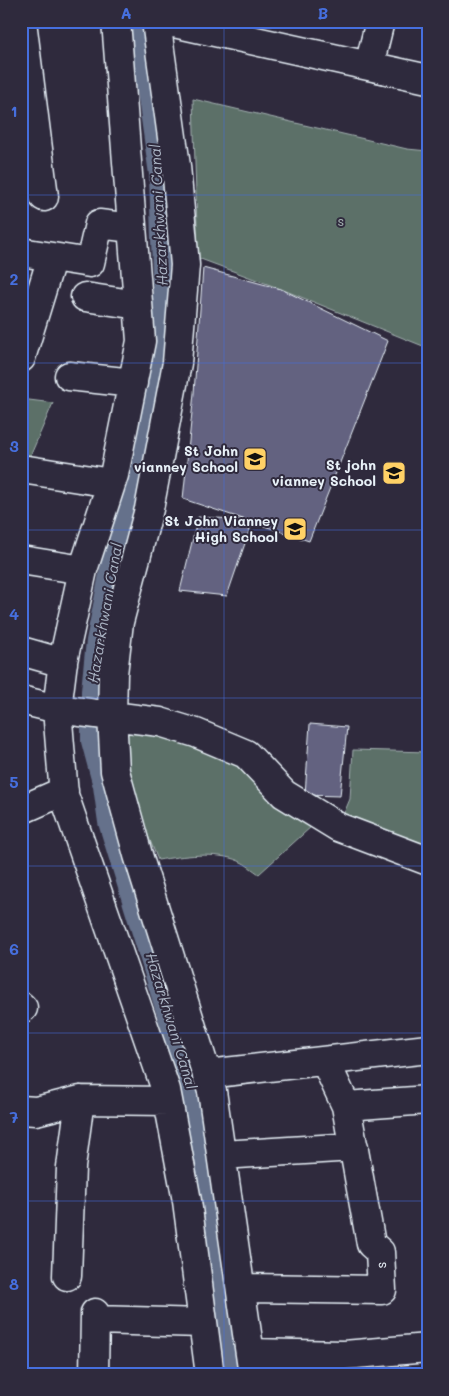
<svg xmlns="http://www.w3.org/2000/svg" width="449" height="1396" viewBox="0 0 449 1396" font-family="Mali,sans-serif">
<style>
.green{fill:#5c6f67;stroke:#a2b0b0}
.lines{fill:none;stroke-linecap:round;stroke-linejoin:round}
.canal{stroke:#65718b;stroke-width:22}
.building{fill:#646280;stroke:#e8f1f8}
.minor-casing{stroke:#e8f1f8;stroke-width:31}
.minor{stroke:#2f2a3d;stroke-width:28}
.grid{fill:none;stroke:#466fde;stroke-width:1;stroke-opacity:0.55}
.labels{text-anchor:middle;stroke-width:4;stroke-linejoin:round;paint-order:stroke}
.park-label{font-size:14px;fill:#a9b6b7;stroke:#2f2a3d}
.poi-label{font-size:14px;font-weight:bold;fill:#e8f1f8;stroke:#2f2a3d;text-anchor:end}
.street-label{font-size:14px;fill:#e8f1f8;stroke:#2f2a3d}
.water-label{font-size:15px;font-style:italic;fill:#adb7c7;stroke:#2f2a3d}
.neatline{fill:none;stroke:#466fde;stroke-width:2}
.grid-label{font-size:16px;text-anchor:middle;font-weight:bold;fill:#466fde}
</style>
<rect width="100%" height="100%" fill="#2f2a3d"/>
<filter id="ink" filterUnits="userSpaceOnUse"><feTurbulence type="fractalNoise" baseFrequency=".02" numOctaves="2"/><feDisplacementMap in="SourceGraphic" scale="10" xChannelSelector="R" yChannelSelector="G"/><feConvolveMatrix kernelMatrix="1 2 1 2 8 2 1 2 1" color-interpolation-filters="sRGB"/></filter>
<g filter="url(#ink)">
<path class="green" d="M193,99L407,149L428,151V348L281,289L198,258Z
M21,399L53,403L26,466L21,469Z
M127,725L241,762L312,826L259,874C253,870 246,864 239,861C216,851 182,856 158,860L127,784Z
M353,750L428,752V856L342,818L350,799Z"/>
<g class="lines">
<path class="canal" d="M138,21L160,174L165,334L150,412L118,534L97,641L92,691V741L104,786L109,822L193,1095L205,1160L233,1375"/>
</g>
<path class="building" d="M203,268L281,289L388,341L309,541L183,499L194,393Z
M198,517L253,520L227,596L180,591Z
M310,724L347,727L340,796L305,795Z"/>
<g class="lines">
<g class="minor-casing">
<path id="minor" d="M22,21L44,197
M116,21L141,341L114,475L83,570L63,661L57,709L64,795L166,1090L187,1201L210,1375
M156,21L176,166L185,265L177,363L149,509L119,622L113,674L112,716L115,771L138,855L212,1091L253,1375
M165,21L428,79
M369,66L380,21
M21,252L90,263L99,224L132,228
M85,297L138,305
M21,358L52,257
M69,376L133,383
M28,470L111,483
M21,560L83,570
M21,651L63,663
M21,700L57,709L160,722L196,733L246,754L284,794L338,827L428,861
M21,810L64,791
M21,1006L23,1008
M207,1074L428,1049
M346,1106L428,1100
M21,1110L36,1111L80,1100L168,1101
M222,1155L354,1147
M67,1276L71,1167L80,1100
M241,1288L382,1290L380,1252L371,1244L346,1106L325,1061
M95,1320L203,1323
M250,1353L344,1355L428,1348
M94,1375L95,1313"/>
</g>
<use href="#minor" class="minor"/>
</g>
</g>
<path class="grid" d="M224,21V1375M21,195H428M21,363H428M21,530H428M21,698H428M21,866H428M21,1033H428M21,1201H428"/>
<defs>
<g id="school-square" transform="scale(1.25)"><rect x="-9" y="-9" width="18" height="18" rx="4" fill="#ffd166" stroke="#2f2a3d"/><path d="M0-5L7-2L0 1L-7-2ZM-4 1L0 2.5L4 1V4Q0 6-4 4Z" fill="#111"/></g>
</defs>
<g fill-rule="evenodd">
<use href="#school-square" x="255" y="459"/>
<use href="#school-square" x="394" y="473"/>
<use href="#school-square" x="295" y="529"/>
</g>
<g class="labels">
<g class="park-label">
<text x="341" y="226">s</text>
</g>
<g class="poi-label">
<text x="238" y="456">St John<tspan x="238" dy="16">vianney School</tspan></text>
<text x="376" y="470">St john<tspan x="376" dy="16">vianney School</tspan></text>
<text x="278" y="526">St John Vianney<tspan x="278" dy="16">High School</tspan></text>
</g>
<g class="street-label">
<text transform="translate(381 1265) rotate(-93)" y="5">s</text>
</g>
<g class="water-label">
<text transform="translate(159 215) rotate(-93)" y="5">Hazarkhwani Canal</text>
<text transform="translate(105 613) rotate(-80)" y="5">Hazarkhwani Canal</text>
<text transform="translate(171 1021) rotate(73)" y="5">Hazarkhwani Canal</text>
</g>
</g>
<rect width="449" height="1396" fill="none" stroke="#2f2a3d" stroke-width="55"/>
<rect x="28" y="28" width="394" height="1340" class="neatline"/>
<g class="grid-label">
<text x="126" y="19">A</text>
<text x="323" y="19">B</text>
<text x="14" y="117">1</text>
<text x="14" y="285">2</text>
<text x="14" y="452">3</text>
<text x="14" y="620">4</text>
<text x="14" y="788">5</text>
<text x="14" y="955">6</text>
<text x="14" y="1123">7</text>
<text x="14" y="1290">8</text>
</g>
</svg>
